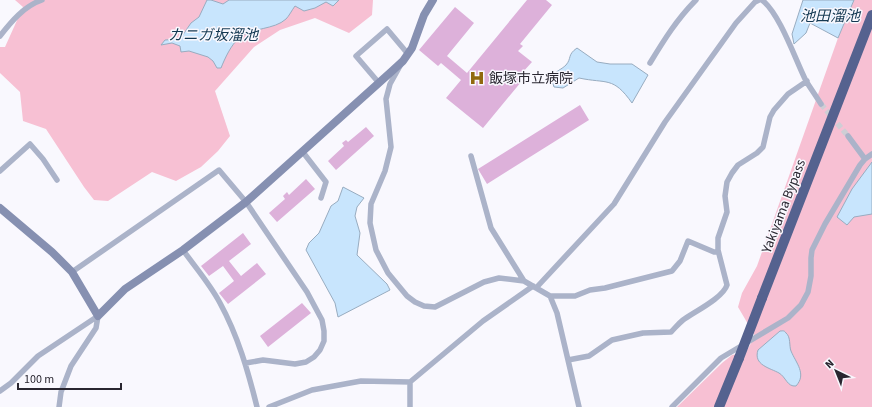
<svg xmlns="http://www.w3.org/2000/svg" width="872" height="407" viewBox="0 0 872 407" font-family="'Source Sans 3','Noto Sans JP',sans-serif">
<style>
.green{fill:#f7c0d3}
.water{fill:#c8e5fd;stroke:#98acc0}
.building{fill:#ddb1da}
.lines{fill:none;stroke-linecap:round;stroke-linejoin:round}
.street-tunnel{stroke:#cfced5;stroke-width:5.5;stroke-dasharray:5.5 3;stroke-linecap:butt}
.street{stroke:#abb3c9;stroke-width:5.5}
.secondary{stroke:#8690b1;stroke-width:8}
.highway{stroke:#55628f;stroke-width:10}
.highway-bridge{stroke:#55628f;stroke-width:10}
.labels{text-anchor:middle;stroke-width:3;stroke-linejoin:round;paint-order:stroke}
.poi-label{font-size:14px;fill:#292630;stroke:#f9f8fe;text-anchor:start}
.street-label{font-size:14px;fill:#292630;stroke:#f9f8fe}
.water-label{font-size:15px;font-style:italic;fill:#133852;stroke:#f9f8fe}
</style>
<rect width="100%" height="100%" fill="#f9f8fe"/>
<path class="green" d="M15,0H373L372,15L349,33L315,18L280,30L254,47L215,91L230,136L218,151L201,167L176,181L152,172L108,201L94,200L84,187L46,129L23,121L20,92L0,73V47H5L23,7Z
M854,0H872V407H677L722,363L732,355L746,352L755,336L738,307L742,293L757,266L838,38Z"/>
<path class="water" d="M207,0H211L223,4L229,0H339L333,6L326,2L315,8L304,11L295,6C292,10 289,16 286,19C274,30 253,27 239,38C231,45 225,58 221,68H217L213,61L208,57L189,51L181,52L180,46L172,43L161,45L165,40L180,39L191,23L199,17Z
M803,0H854L838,38L810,23L806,33L794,44L792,34Z
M577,48L597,62L610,64H632L648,75L632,103C613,76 607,84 579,78L563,88L554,87L551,78C555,71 561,70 566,65C572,58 567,55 577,48Z
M872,162V214L854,217L847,225L837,217L852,189Z
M343,187L364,198L357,207L355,216L360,233L357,255L387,284L390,290L338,317L335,303L306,250L309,243L319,233L331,206L338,201Z
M780,331C783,331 784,330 786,333C791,337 789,346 791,351C796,363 807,374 796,386C787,387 786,377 779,373C770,368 753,365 758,350Z"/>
<path class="building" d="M527,0H546L552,5L520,44L523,46L518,51L532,62L522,73L526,76L483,128L446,98L461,80L441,63L438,66L419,50L455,7L474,23L447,56L467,73Z
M580,105L589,120L487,184L478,169Z
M366,127L374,136L336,170L328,161L344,146L342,143L346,140L348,142Z
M306,179L315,189L277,222L269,213L285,199L283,196L287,192L289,195Z
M243,233L251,244L229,261L241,276L257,263L266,274L228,304L219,293L234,281L223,266L209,276L201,266Z
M302,303L311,313L268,347L260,336Z"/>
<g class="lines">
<path class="street-tunnel" d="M821,104L848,136"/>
<path class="street" d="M762,0C780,14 795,59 806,81C811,89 816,96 821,104
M0,36C11,22 24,6 42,0
M650,63C664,40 677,19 696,0
M400,66L390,84L386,99L391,147L385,171L371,204L370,223L376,250L388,273L407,296L415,302L424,306L435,307L484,282L499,278L524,281L550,296L557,313L579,407
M379,83L356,56L387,29L408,54
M848,136L865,159
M302,151L326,182L321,198
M471,156L491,228L524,281
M0,171L30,144L43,159L57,180
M183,250C195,267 210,284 220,303C238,336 248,371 257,407
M72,272L219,170L246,202L307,292L322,320L324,331V341L320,350L314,357L306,362L295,364L263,360L246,363
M536,288L614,204L665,122L736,23L755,2L759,0
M550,296H575L590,290L605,288L672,271L680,261L688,241L714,252H718
M568,360L589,356L612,340L643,333L671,332C675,328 678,324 683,320C694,312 723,298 727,285L718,250V238L727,212L725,196L727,182L732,173L738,165L757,153L763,147L770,117L774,110L788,94L807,81
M0,391L11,383L38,356L98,316
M59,407L61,392L71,366L96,328L98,316
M269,407L312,390L361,381L410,382L483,321L533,286
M410,407V382
M672,407L721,358L788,318L801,305L808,292L811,276V258L812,250L825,224L860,165L865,159L872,154"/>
<path class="secondary" d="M0,208L52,252L72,272L98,316L125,289L183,250L246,202L391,72L403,61L412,48L424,15L433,0"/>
<path class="highway" d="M762,298L872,15
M719,407L739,358"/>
<path class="highway-bridge" d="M739,358L762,298"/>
</g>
<defs>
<g id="hospital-bare" transform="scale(1.2)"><path d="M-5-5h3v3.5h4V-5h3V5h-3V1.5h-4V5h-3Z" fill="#90690f" stroke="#f9f8fe" stroke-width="2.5" paint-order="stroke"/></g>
</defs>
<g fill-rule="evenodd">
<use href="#hospital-bare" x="477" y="78"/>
</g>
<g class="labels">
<g class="poi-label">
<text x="489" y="83">飯塚市立病院</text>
</g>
<g class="street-label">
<text transform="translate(783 206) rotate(-69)" y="5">Yakiyama Bypass</text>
</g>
<g class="water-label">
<text x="830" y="21">池田溜池</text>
<text x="213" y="40">カニガ坂溜池</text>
</g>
</g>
<g transform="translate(836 371) rotate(317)" stroke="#f9f8fe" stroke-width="3" paint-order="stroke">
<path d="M0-3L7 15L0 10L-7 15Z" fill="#292630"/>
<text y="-6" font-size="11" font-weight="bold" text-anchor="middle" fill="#292630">N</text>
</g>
<path d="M18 383v6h103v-6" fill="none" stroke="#292630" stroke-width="2"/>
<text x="24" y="383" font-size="12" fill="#292630" stroke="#f9f8fe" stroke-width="3" paint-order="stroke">100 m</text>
</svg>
